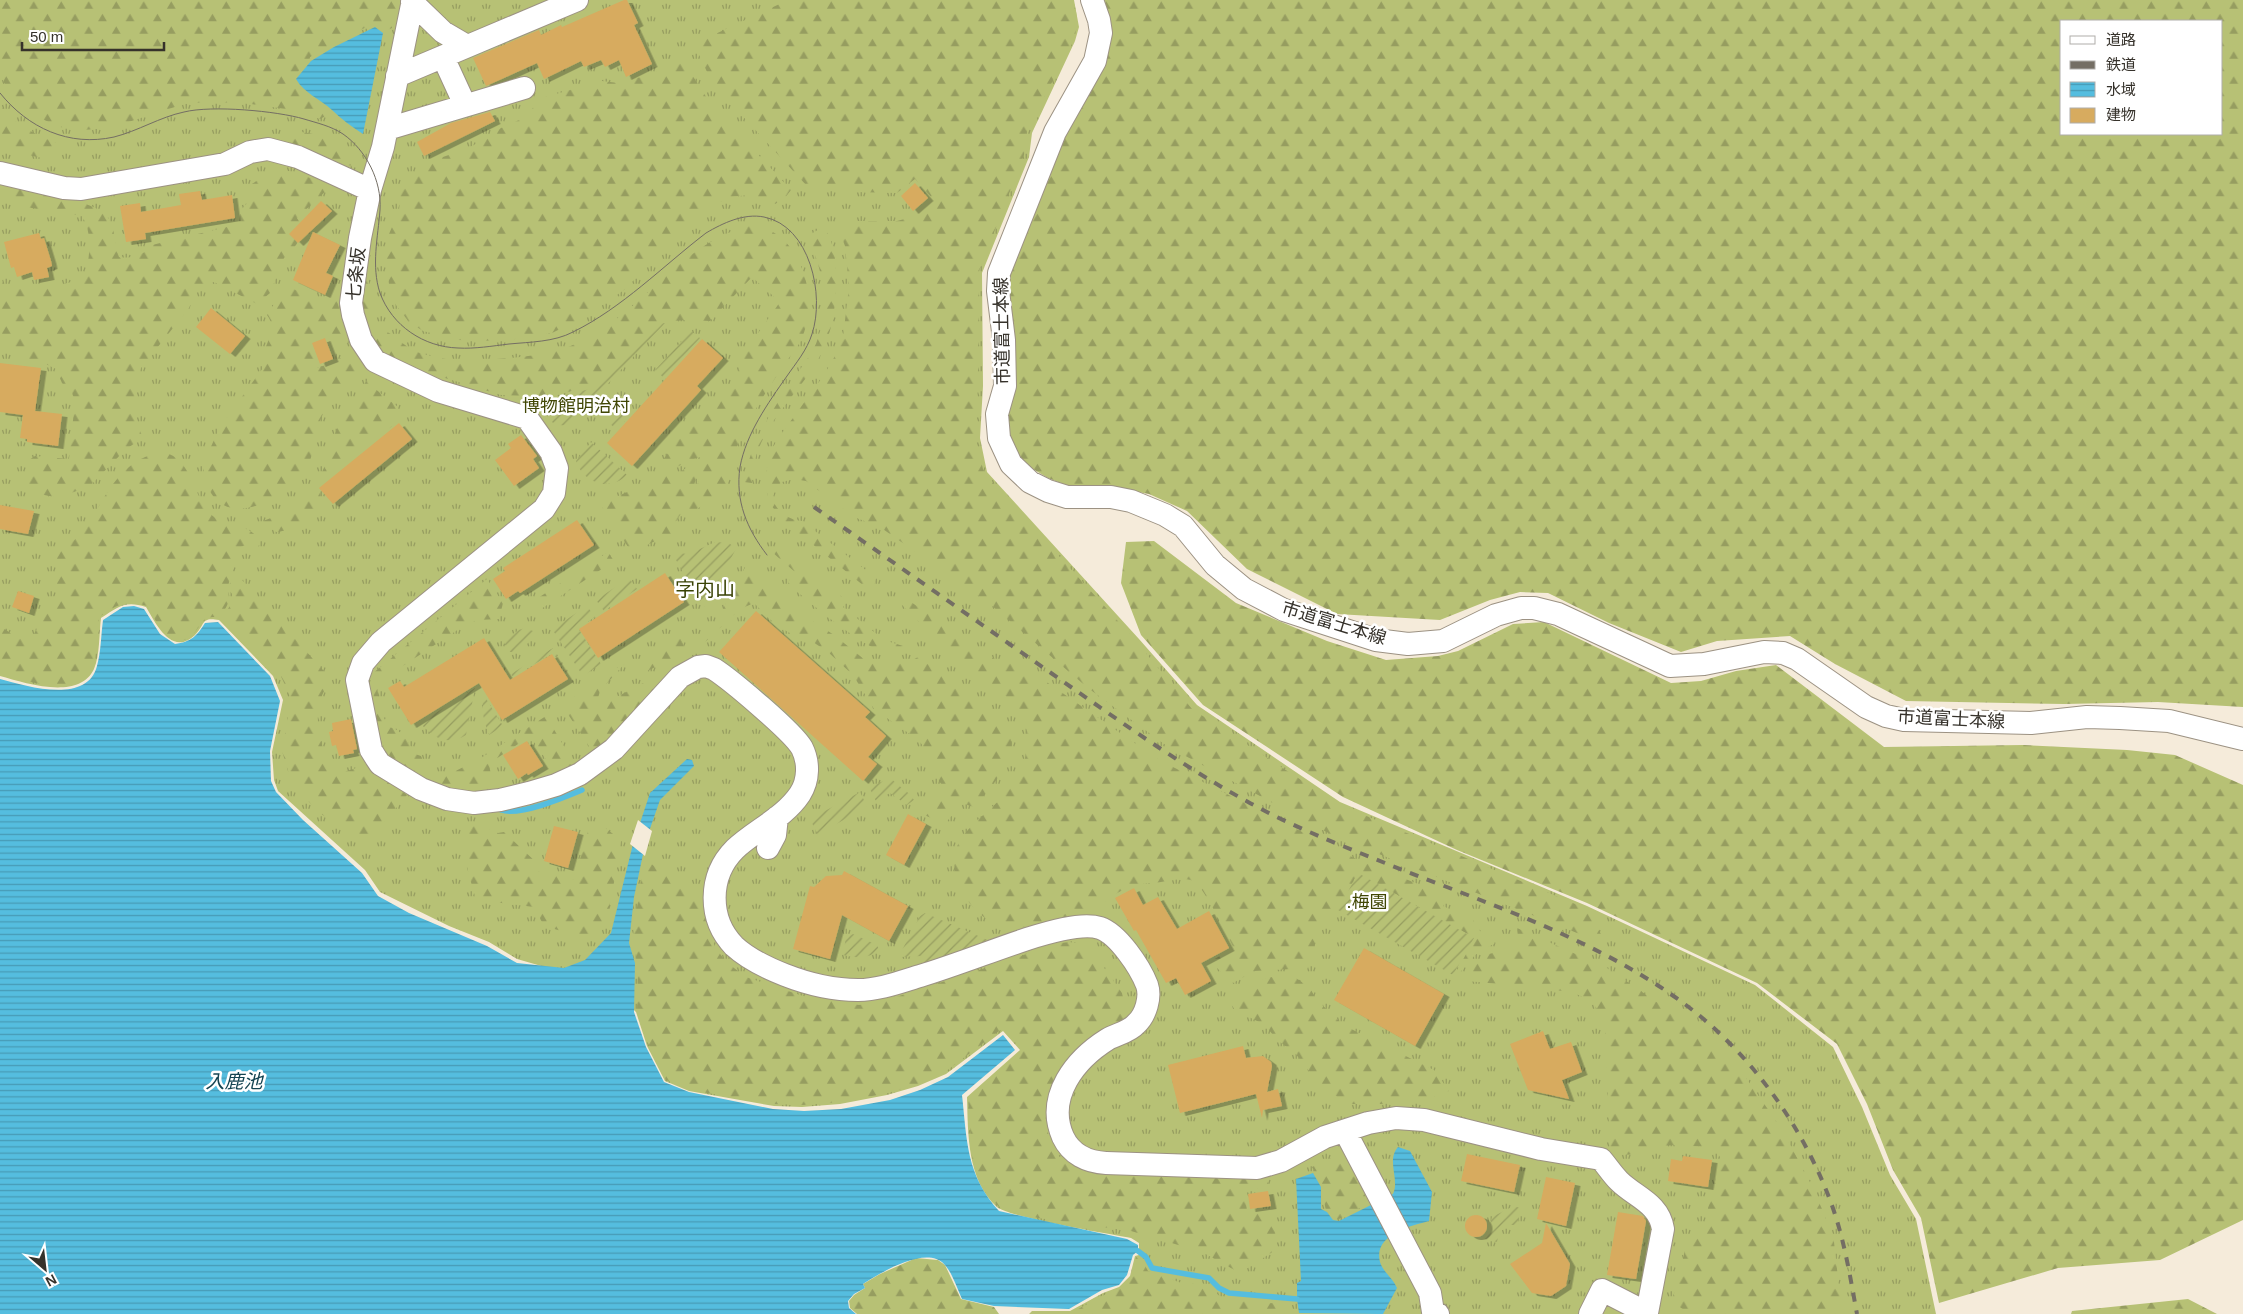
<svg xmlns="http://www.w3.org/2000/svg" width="2243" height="1314" viewBox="0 0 2243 1314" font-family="Helvetica,'Noto Sans JP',sans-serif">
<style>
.grass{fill:url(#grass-tufts)}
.forest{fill:url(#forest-firs);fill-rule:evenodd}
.garden{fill:url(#garden-furrows)}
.water{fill:url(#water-rules)}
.pier{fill:#f5ebda}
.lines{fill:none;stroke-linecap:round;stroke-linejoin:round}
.stream{stroke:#55bddf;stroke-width:5.5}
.building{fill:#d7ab5f;filter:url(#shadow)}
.minor-casing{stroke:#9c9283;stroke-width:24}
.minor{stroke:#fff;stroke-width:22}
.tram{stroke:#746e64;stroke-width:1}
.rail{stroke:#746e64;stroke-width:4;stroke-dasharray:9 9;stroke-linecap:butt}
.labels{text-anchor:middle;stroke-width:5;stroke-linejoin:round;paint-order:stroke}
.street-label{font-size:18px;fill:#36322b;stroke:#fff}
.park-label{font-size:18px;fill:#414705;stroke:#fff}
.water-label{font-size:19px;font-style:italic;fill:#144351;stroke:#fff}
.quarter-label{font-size:20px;fill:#394204;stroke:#fff}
</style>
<defs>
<pattern id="grass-tufts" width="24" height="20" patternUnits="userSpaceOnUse" patternTransform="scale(1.25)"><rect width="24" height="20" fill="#b7c175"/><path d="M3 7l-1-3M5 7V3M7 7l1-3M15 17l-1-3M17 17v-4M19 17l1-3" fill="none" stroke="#969d60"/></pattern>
<pattern id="forest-firs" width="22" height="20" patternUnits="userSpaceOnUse" patternTransform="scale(1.25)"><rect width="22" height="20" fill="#b7c175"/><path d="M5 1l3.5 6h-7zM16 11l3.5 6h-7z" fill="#969d60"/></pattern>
<pattern id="garden-furrows" width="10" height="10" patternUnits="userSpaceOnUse" patternTransform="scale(1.25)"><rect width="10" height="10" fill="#b7c175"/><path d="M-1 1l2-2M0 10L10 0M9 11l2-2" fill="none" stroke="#969d60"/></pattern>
<pattern id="water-rules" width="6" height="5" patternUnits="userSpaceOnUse" patternTransform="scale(1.25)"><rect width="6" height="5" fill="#55bddf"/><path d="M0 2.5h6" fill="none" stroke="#479ab5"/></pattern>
<filter id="shadow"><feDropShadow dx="5.5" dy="3" stdDeviation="0" flood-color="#0004"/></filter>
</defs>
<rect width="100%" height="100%" fill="#f5ebda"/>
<path class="grass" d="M0,0H1074L1079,27L1075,41L1032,133L1029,157L982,273L983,386L980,438L987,472L1139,639L1197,705L1340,802L1587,906L1755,985L1833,1047L1862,1107L1890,1175L1916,1219L1936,1314H1029L1032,1311H1070L1103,1293L1119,1287L1130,1276L1135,1256L1139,1255V1243L1131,1238C1110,1234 1008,1217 997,1207C967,1180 968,1134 967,1097L1020,1050L1003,1031L946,1074L918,1086L887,1095L840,1104L802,1107L774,1106L689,1091L665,1081L647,1046L636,1012L601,979L583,978L517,959L489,942L449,926L380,892L365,870L278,791L274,780L272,752L283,700L273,676L219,620C200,617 206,624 195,635C172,657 156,624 146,607C125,600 118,607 101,618C99,634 100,655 94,669C79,701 25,683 0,676Z"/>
<path class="forest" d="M0,0H404L399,17H393L392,28L385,31L377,25H370L310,57L294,77L299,88L331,113L320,119L298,111L245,103L206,102L184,104L110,128L82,130L60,127L31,114L21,105L7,88L0,75Z
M788,0H1073C1078,15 1078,25 1074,40L1026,132L1024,155L979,271L978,384L975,438L984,473L1135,640L1192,709L1338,804L1587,909L1607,945L1334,836L1167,746L1088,688L991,605L880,527L854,517L806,481L794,479L782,482L776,487L773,497L768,498L765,481L769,455L777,440L824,375L835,356L843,337L849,287L845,246L839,230L843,224L856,221H897L912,217L932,198L915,179L897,193L855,192L834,184L807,186L724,96L708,74L694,44Z
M1103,0H2243V707L2158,702L2064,704L1906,701L1835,664L1790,636L1717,641L1681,652L1609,623L1548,593L1520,592L1490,600L1440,620L1337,614L1247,569L1187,511L1149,494L1100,485L1068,486L1048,478L1016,459L1005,431L1007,279L1061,134L1106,62L1112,36L1111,22ZM2062,21H2222V134H2062Z
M682,59L710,103L791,190L784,199L775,204L764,203L748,195L732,197L715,204L695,218L624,290L588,315L552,333L504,341L458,340L423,331L409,322L396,305L389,284L386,260L389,234L399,211L401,186L440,158L469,148L501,128L528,116L538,99L602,81L618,83L652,74Z
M0,105C14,125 38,136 60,144L56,161L0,149Z
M289,130C323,136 340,134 362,166L340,165L283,139Z
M285,170L317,180L327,190L297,218L305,230L296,245L284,258L270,293L257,304L214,282L198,288L189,308L141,368C131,391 133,416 143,438L126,449L91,485L59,498L25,491L23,488L29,460L35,456L69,459L75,401L72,393L62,383L56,369L46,364L16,359L15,350L0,331V261L3,286C19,294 67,285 84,278C90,260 93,233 82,216C75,215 67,212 59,211C43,209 0,209 0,185C4,184 8,183 12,183C28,185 99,204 107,216C115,227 115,244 119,257C134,259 142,256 152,245L239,224L240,211L250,200V185L265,176Z
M748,226C766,226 781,234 792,250C810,275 814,312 801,340C797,349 789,357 784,365C769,387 754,410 743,433C732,454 729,477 724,499L711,501L686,515L703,469L704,461L701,457C685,460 673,472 656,474L662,461L710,399L717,398L736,378L744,353L780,302L752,277L710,321L688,320L656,322L588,386L558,395L533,396L501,395L422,371L396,360L379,348L367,330C390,324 398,344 417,352C422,354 429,355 435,357C462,364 532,358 559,350C634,328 674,245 748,226Z
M824,227C835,245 836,260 836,281C836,308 832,334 819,358C795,400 752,431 752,483L744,482C751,439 772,411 795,377C803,364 814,352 818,338C829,307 823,265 807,238L814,232Z
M368,240L371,241L368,274L373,312L371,315L364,319L361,309Z
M286,285C304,294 317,302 337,296L341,324L350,342L340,346L329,335L307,341L318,368L339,359L355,350L365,362C347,380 328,399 319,423C314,439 314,457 305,471C288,495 233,529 211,493C206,484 204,473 203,464L220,427L263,368C258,348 281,333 267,315Z
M374,372V388L398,407V421L319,487C328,510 296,531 276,532L263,521C287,513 312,494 323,470C328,461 328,450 332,441C342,415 356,393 374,372Z
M159,452C189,453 192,490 207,510C221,530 252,520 260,543L258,547L251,550L246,545L238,548L227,590C232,600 226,609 219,617C202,616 204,621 195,632C173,657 156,621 147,606C125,599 117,605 99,617C97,633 98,653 92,668C79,701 24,680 0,673V626L18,638L26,639L34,634L57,592V552C103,530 99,468 159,452Z
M697,461L702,463L700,468L687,504L675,523L674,535L655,541L632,553L600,504L661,477L680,472Z
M773,501C779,513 789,520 802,521L876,578L873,588L869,590L785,522L769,503Z
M1154,541L1236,603L1327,641L1386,660L1438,656L1458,651L1513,624L1544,622L1671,683L1701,681L1736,671L1776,665L1884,747L2023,745L2127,750L2175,755L2243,785V1220L2160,1260L2058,1268L1939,1303L1921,1218L1893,1170L1867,1104L1837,1044L1757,983L1587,903L1457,850L1343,797L1203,705L1141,635L1121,583L1126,542Z
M780,544L847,601L843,607L884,640L903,646C895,650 886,652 877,649C862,645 798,595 788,582L795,572L772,552Z
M608,552L614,561L541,609L535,600Z
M748,562L802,614L834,635L865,660L883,664L900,661L909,662L918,657C937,671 956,684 974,697C983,703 995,709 1002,717C1028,747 994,785 974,807L961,803L945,824L922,814V809L945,789L933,773L928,751L917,739L874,709L853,675L828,652L810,640L795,636L776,625L754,603L740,609L705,642Z
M234,571L331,679C325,688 320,698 318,708C316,722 322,766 339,771C349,773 359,764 369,767L407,795L382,825L374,840L364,846L320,813L301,794L290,777L282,751L291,698L279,672L223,618L232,602L233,595L228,589Z
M487,579L503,603L499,619L477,620L465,625L377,683L379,709L389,727C403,730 408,742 415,754L421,756L426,767C415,772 411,772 401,766C372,748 375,703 372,674Z
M905,598L1002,664L1009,656L1159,760L1358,860L1443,894V906L1473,920L1482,934L1495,943L1475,955L1457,976L1455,974L1475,938L1358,873L1333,916L1324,921L1321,925L1306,973L1291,969L1254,971L1233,983L1217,968L1211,966V961L1234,948C1227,935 1205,890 1196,883C1187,876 1177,880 1167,881C1157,883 1146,883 1137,885C1118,888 1104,905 1088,913C1059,926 1006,937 980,914C959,896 944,861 963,836C985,808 1019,794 1026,754C1027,746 1029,736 1026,728C1015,692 976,676 949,653C932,639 919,620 902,605Z
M686,620L680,638L688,652L682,659H671L618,686C627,667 676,652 674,629Z
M627,661L600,691L598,698L602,702H607L670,669L673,671L594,754L562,705Z
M546,716L575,765L560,774L548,762L530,736L490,763C488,773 496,780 494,789C476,795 453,792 436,783L438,780L481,758Z
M473,822L498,833L504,832L538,864L536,871L574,880L588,831L600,824L621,840L618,862L606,923L595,936H579L544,926L534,907L476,900C468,869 459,853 473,822Z
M644,858L700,902L715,947L726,962L746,977L806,997L859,1005L890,999L1019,957L1047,945L1069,942L1083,944L1095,955L1122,993L1126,1012L1121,1023L1061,1070L1044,1111L1048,1133L1054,1150L1063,1161L1076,1167L1096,1170L1265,1171L1269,1187L1245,1191L1247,1212L1273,1211L1277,1249L1240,1273L1202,1252L1131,1231L1038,1218L999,1207L987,1194L972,1159L968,1098L1023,1049L1003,1028L945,1072L918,1084L888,1093L840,1102L802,1105L774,1104L689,1090L666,1080L649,1045L637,1012L638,963L632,943Z
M1517,928L1607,968L1686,1022L1719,1049L1746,1078L1781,1128L1808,1178L1822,1209L1834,1242L1842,1314H1691L1673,1303L1675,1285L1684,1269V1247L1689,1238L1707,1225L1708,1208L1721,1159L1715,1148C1697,1147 1677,1144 1659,1146C1640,1148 1631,1162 1610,1150L1605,1028C1601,1016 1598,1006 1587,999C1569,987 1492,984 1467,981C1469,971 1480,959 1489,954C1494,952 1500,953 1505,951C1511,948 1514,942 1518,937Z
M1269,977L1296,978L1309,987L1317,1000L1343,1025L1434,1070L1449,1091L1431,1098L1381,1104H1346L1315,1079L1295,1053L1277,1040L1265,1025L1235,1010L1231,1004C1243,988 1251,984 1269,977Z
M1336,1156L1349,1165L1369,1203L1339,1219C1320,1214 1326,1198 1322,1185C1319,1179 1315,1173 1312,1167Z
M1136,1257L1143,1262L1148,1271L1187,1285L1201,1282L1225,1300L1284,1304L1285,1314H1032H1069L1104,1295L1120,1289L1131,1277Z
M916,1258L938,1260L945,1265L961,1299L994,1307L999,1314H857L850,1308L849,1301L854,1295L865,1288L863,1284L880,1274Z
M2188,1299L2217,1314H2071L2072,1311Z"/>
<path class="garden" d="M665,323L570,424C558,428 547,423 545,409L549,399L590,389L657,324Z
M691,331L700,338L664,378L655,370Z
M623,405L632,413L617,430L608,422Z
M591,442L627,475C610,492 583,483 576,461Z
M715,542L729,543L736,549L704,607L673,555L677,553L689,554Z
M629,578L637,589L604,611L596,600Z
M587,606L595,617L578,628L601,664L583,676L552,629Z
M525,628L533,631V638L519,652H510L504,643L505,639L519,630Z
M553,648L572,677L569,678L553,653L513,677L511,674Z
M475,688L466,735C447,747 433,737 420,723Z
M485,697L503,726L489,735C485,724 479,706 485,697Z
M891,778C898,787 908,790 914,800L907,805L890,793L876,801L869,787Z
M860,792L867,806L818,835L810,819Z
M1358,873L1474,938L1453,975L1338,910Z
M925,913L990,941L992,945L923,963L921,956L901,957L900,954L920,916Z
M853,934L877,945L879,950C870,959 854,958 843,955L846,937Z
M1514,1206L1520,1208L1518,1225H1510L1499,1232L1497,1242L1484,1239L1487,1237L1492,1217Z"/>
<path class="water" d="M375,27L383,33L363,134C352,127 341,119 332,110C320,99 304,93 296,79L311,61L334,47Z
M134,606L144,609L160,634L175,644C191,642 197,636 205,623L218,622L270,676L280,701L270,751L271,781L276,792L303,820L362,873L378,896L409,913L487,946L517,963L564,968L585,960L611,933L633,844L650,793L687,759L692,760L694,766L660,800L646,840L634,897L629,943L635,963L634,1012L646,1047L664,1082L689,1092L773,1109L804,1111L841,1109L890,1100L920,1090L948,1077L1003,1035L1015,1050L962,1095C967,1140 966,1175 999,1211L1127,1239L1138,1245V1251L1133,1255L1127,1275L1119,1285L1102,1290L1069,1309L994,1306L962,1299C957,1288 952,1272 944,1264C926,1245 880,1273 863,1284L865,1288L854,1294L848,1301L849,1308L856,1314H0V679C26,686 87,705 97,666C101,652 101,635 103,620L123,607Z
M1398,1147L1410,1151L1432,1192L1429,1221C1410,1226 1373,1235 1380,1262C1383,1272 1393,1278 1397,1288L1383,1314L1299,1313L1297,1299V1283L1301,1281L1296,1179L1313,1173L1321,1187V1209L1327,1212L1333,1220L1339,1221L1393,1194C1400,1179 1386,1161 1398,1147Z"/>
<path class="pier" d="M638,820L652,831L645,856L630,844Z"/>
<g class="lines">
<path class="stream" d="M499,807L501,810C520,816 563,798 582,790
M1138,1251L1146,1257L1152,1268L1209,1278L1219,1288L1229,1293L1297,1299"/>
</g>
<path class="building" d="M624,0H627L638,23L634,25L652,64L626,77L619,60L605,67L601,60L584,67L581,61L544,79L537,63L486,86L473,58L539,30L541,35L561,25L562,27Z
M490,112L495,121L424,156L417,142L451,123Z
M915,183L928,198L913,211L901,196Z
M200,191L202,200L232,195L235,218L145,233L146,239L126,242L120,206L140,203L141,212L181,205L179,194Z
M321,201L332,211L298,243L289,234Z
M313,232L340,245L326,273L333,276L325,295L293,280Z
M39,233L41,239L44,238L51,261L52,266L47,268L49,277L34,280L32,272L17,277L14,267L11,268L4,242Z
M211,308L245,336L230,354L196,327Z
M325,338L333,359L320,364L312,343Z
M702,339L723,358L697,386L701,390L632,466L607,443Z
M0,363L41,368L35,411L62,414L58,446L27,442V439L20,438L23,415L0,412Z
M399,423L412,439L333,504L319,488Z
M521,435L537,456L533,459L539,468L514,486L495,460L511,448L508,444Z
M0,505L34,511L28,534L0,529Z
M577,520L594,545L520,593L518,591L506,599L493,579L505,571L503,568Z
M665,573L684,602L598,658L579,629Z
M18,591L34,596L29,613L12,607Z
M756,611L870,712L865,717L886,736L868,757L877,764L863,781L719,652Z
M484,638L510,680L552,654L568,679L502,720L479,683L411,725L388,688L400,681L404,687Z
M351,719L357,749L353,750L354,753L339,756L336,745L332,746L329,732L333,731L332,723Z
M527,741L543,766L528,775L527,773L518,779L503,755Z
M908,814L926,824L904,865L886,855Z
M554,826L578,832L568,868L544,861Z
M844,871L908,906L889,941L842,915L830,959L793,949L810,886L814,887L826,876L842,875Z
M1134,888L1143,905L1158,897L1177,929L1209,911L1229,948L1201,963L1211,981L1185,995L1176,978L1166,983L1136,930L1134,931L1115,898Z
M1364,948L1444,994L1415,1046L1334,1000Z
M1543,1031L1550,1049L1571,1042L1582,1072L1562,1080L1569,1099L1528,1090L1510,1044Z
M1243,1046L1246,1058L1263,1056L1271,1062L1272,1066L1267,1092L1278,1089L1282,1106L1263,1110L1262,1118L1256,1094L1180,1113L1168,1065Z
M1467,1154L1520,1165L1514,1192L1461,1181Z
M1683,1156L1712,1160L1708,1187L1668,1181L1671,1159L1682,1161Z
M1546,1177L1575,1183L1566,1226L1537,1219Z
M1268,1191L1271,1206L1250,1209L1248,1194Z
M1618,1212L1643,1216L1646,1221L1636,1279L1607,1275Z
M1465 1226a11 11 0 1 1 22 0a11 11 0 1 1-22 0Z
M1546,1223L1570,1264L1566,1286L1551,1296L1532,1293L1510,1264L1542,1243Z"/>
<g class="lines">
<g class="minor-casing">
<path id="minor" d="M413,0L383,147L370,190L360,238L351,303L353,315L361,340L375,361L438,391L527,418L551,452L557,468L554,493L544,509L381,642L363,663L357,680L371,750L376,758L380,764L421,789L447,799L474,803L500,800L529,793L556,785L580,774L614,749L680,677L698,667L706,666L714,669C731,680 793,732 802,748C809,762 809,780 800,794C784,818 755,830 735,849C708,876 708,919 734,946C748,959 767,968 785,975C808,984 833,990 858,990C879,990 900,982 920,976C956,965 991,951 1027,939C1046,933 1081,922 1100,928C1118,934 1140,967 1147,985C1151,997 1146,1015 1136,1024C1129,1032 1117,1034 1108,1039C1076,1059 1045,1096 1063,1137C1071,1154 1087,1162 1106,1163L1257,1168L1281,1161L1325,1137L1368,1123L1396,1118L1424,1120L1541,1149L1601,1159C1607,1166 1612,1174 1619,1181C1635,1197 1659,1203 1663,1229L1647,1313L1602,1290L1590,1314
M1092,0L1099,20L1101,33L1095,61L1055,132L999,273L998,291L1004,340L1005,386L997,414L999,438L1011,464L1030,482L1048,491L1067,497H1111L1131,501L1165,515L1183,526L1215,565L1244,589L1284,610L1376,640L1408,644L1443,641L1496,615L1521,608H1534L1558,614L1670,666L1704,664L1764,652L1783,653L1797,659L1866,707L1886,716L1904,720L2031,723L2087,717L2120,718L2169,721L2243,739
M412,2L443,32L467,46
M443,57L465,105
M397,76L577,0
M387,129L524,88
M0,173L64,188L81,189L225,164L250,152L268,149L298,157L370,190
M768,848L775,835L777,817
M1345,1131L1430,1293L1433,1312L1438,1314"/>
</g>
<use href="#minor" class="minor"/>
<path class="tram" d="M0,93C28,128 69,147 114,137C138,131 160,117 184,112C212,105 277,111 304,119C317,123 331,126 343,134C366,150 382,181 380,210C378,237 371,266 380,293C392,326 424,347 458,348C475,349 492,346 509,344C530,342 554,342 573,332C622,308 663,266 706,233C723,223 744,213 764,217C810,226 825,295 812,334C807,350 796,363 787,376C768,403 746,434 740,467C735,501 747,529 767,555"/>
<path class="rail" d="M814,507C893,562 972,618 1051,673C1121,722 1190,772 1265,811C1304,831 1345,847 1385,863C1490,905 1605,941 1695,1012C1755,1060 1803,1128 1830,1200C1844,1237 1850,1276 1857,1314"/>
</g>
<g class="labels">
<g class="street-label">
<text transform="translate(356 274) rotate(-84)" y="6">七条坂</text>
<text transform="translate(1002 331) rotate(-91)" y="6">市道富士本線</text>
<text transform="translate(1334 623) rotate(17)" y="6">市道富士本線</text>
<text transform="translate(1951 719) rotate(3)" y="6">市道富士本線</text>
</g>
<g class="park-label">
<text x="576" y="412">博物館明治村</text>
<text x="1367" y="908">.梅園</text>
</g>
<g class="water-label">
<text x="234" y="1088">入鹿池</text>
</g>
<g class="quarter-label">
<text x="705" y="596">字内山</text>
</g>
</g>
<rect x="2060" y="20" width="162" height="115" fill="#ffffff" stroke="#afadaa"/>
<rect x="2070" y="36" width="25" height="8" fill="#ffffff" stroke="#afadaa"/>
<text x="2106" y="45" font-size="15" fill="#36322b">道路</text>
<rect x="2070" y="61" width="25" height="8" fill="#746e64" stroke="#afadaa"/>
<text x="2106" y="70" font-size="15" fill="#36322b">鉄道</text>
<rect x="2070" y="82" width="25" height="15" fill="url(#water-rules)" stroke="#afadaa"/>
<text x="2106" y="95" font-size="15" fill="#36322b">水域</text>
<rect x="2070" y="108" width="25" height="15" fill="#d7ab5f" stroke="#afadaa"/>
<text x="2106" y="120" font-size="15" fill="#36322b">建物</text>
<g transform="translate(45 1269) rotate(152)" stroke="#ffffff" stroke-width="4" paint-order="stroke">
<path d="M0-4L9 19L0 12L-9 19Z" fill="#36322b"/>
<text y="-8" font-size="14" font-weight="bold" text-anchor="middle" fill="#36322b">N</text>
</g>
<path d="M22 42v8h142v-8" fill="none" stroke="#36322b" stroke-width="2.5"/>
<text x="30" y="42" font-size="15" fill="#36322b" stroke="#ffffff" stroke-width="4" paint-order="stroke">50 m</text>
</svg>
